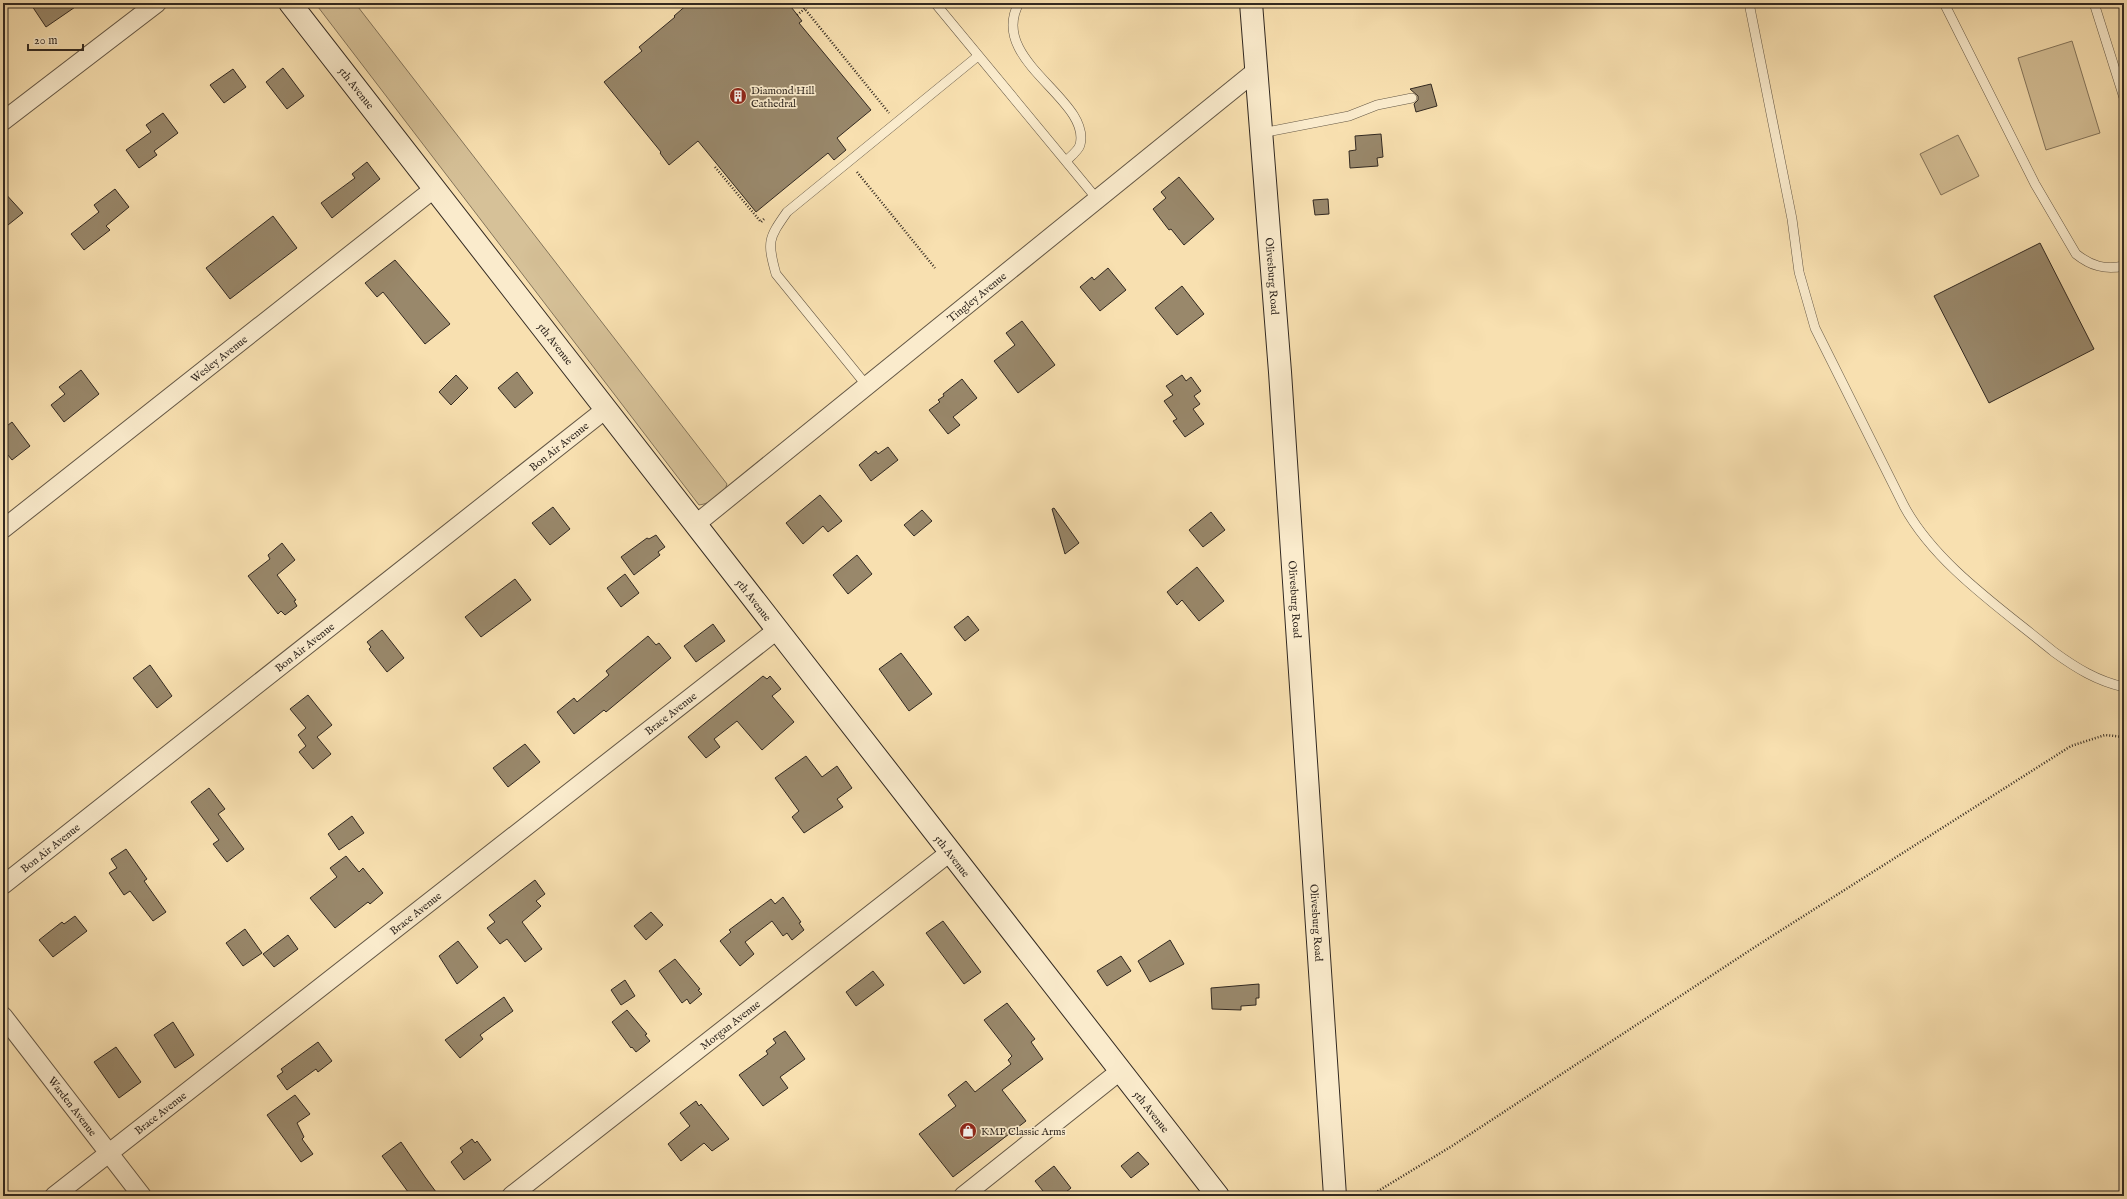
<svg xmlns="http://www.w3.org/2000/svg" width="2127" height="1199" viewBox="0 0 2127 1199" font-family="'IM FELL English',serif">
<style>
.green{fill:#d6c198;stroke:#84755c}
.building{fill:#99886b;stroke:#322921}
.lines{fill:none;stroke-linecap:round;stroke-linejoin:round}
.lane-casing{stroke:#645745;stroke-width:10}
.street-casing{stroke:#645745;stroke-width:20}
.secondary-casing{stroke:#322921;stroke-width:24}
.path{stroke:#322921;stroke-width:2.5;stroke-dasharray:1 2;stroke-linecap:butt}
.lane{stroke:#faebcc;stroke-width:9}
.street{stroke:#faebcc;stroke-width:18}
.secondary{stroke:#faebcc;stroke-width:22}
.labels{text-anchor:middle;stroke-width:3.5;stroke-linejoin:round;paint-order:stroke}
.street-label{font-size:11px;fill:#322921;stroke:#faebcc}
.poi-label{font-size:11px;fill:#322921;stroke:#faebcc;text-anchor:start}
</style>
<rect width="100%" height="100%" fill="#f8e0b0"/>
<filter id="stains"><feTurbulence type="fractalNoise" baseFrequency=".005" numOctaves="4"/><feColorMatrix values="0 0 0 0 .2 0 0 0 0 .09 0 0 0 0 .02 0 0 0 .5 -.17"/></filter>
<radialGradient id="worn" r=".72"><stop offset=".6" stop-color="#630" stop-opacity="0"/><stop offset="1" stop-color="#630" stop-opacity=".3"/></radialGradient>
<path class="green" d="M315,3H355L727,484C725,495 709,504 699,505Z
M2072,41L2100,133L2046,150L2018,58Z
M1958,135L1979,176L1941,195L1920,154Z"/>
<path class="building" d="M30,3H81L46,27Z
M689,3H788L802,21L799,23L871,110L837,138L846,150L834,160L828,153L756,212L698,141L669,165L660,153L661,152L604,82L642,51L639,47L675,17L674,16Z
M283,68L304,96L287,109L266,82Z
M233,69L246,87L224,103L210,85Z
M1431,84L1437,106L1416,112L1414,104L1418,100V96L1410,89Z
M163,113L178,133L154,151L157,155L139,168L126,150L151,132L146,125Z
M1381,134L1383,157L1377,158L1378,166L1350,168L1349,151L1356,150L1355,136Z
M367,162L380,179L332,218L321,203L355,178L352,174Z
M1179,177L1214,219L1184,245L1171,229L1169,230L1153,209L1166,198L1161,192Z
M115,189L129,207L106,226L110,230L84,250L71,234L99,212L94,205Z
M3,191L23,213L3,229Z
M1328,199L1329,214L1315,215L1313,200Z
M273,216L297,248L230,299L206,268Z
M2040,243L2094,349L1989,403L1934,296Z
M395,260L450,324L425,344L383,292L377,297L365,283Z
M1108,268L1126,290L1100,311L1080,287L1092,277L1094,280Z
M1182,286L1204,314L1177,335L1155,308Z
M1022,321L1055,365L1018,393L994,361L1015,345L1006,333Z
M81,370L99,394L64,422L51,405L65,394L59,387Z
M517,372L533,393L515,408L498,388Z
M456,375L468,388L451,405L439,392Z
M1182,375L1186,381L1191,377L1201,391L1194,396L1200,404L1193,409L1204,424L1185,437L1173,421L1177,419L1164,401L1173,395L1166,386Z
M962,379L977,398L953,417L960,425L948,434L929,410L940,402L938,400L944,396L943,394Z
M12,422L30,446L12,460L3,449V429Z
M888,447L898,460L871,481L859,465L876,451L878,454Z
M820,495L842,521L828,532L823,526L803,544L786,523Z
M553,507L570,529L550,545L532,523Z
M1054,508L1079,543L1065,554L1052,509Z
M922,510L932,521L914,536L904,525Z
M1211,512L1225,530L1203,547L1189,530Z
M656,535L665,547L658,552L660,555L634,575L621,557L647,538L649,539Z
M282,543L295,560L277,575L296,600L294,601L297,606L285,615L281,611L278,614L248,576L270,559L268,555Z
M857,555L872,574L848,594L833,575Z
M1197,567L1224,601L1199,621L1182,600L1177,605L1167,592Z
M625,574L639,593L621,607L607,588Z
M515,579L531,600L481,637L465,617Z
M968,616L979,630L965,641L954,627Z
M713,624L725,641L696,662L684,646Z
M382,630L404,658L387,672L369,649L371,647L367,642Z
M648,636L656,645L659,643L671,658L606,712L604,710L574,734L557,712L574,698L577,702L609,675L606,671Z
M901,653L932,694L909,711L879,669Z
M150,665L172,696L157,708L133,678Z
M763,676L767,679L770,676L781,689L772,696L794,722L762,750L737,721L714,739L720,747L706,758L688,737Z
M308,695L332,725L317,737L331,754L313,769L299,752L306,746L298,735L306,728L290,709Z
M525,744L540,762L508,787L493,768Z
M806,756L822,777L837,766L852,788L837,799L843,807L804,833L792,817L799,811L775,778Z
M209,788L225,809L218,814L244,849L227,862L213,844L219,840L191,802Z
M352,816L364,833L339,850L328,834Z
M126,849L147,879L144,881L166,912L153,921L130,891L124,895L109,873L117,868L111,859Z
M346,856L359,872L363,868L383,893L370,904L368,902L335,928L310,898L337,877L330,868Z
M535,880L545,894L536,901L541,906L522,922L542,949L525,962L507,939L500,944L487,928L495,922L489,915Z
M783,897L801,922L799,923L804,930L792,940L787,933L783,936L772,921L745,942L754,954L740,966L720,941L731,932L729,930L771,899L775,904Z
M651,912L663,925L646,940L634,926Z
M75,916L87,931L53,957L39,940L62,922L64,924Z
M943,921L981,972L964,984L926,933Z
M245,929L262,953L243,966L226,943Z
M288,935L298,949L274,967L263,954Z
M1170,940L1184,964L1150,982L1138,961Z
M458,941L478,967L457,984L439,956Z
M1121,956L1131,971L1107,986L1097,971Z
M675,959L700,989L698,990L702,994L690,1004L687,999L682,1003L659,971Z
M873,971L884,985L856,1006L846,992Z
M625,980L635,996L621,1005L611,990Z
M1259,984V998H1256V1005L1241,1006V1010L1212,1009L1211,988Z
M504,997L513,1011L480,1035L483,1039L460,1058L445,1040Z
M1007,1003L1035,1039L1031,1042L1043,1059L1002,1090L1026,1121L953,1177L919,1134L956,1106L948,1095L966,1081L975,1092L1011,1064L1008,1060L1012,1056L984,1020Z
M627,1010L647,1034L645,1035L650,1041L636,1052L632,1047L631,1048L612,1022Z
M173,1022L194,1055L175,1068L154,1035Z
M785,1031L805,1059L780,1077L788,1088L763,1106L739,1075L768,1054L766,1051L776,1043L773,1039Z
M318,1042L332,1061L318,1072L316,1069L287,1090L277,1076L283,1072L281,1069Z
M116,1047L141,1082L119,1098L94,1062Z
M295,1095L310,1114L297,1123L304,1137L302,1139L313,1154L301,1162L267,1115Z
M696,1101L699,1106L701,1104L729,1139L712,1151L704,1143L681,1161L668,1144L690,1126L680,1113Z
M472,1139L475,1143L477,1141L491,1160L464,1180L451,1162L463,1152L460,1148Z
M401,1142L425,1177L439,1196H411L382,1156Z
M1138,1152L1149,1164L1131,1178L1121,1166Z
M1054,1166L1071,1188L1061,1196H1047L1035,1181Z"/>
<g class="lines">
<g class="lane-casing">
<path id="lane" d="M935,3L1097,199
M1019,3C987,61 1092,99 1080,145C1078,151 1070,157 1066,161
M1749,3L1792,219L1799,272L1815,328L1904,506C1936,565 2002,609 2054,652C2076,668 2097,681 2124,687
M1944,3L2035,184L2076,254C2091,266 2105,270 2124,266
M2094,3L2124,98
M1262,133L1349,116L1377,105L1412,98
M867,386L776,274C767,242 768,239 787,212L978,56"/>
</g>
<g class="street-casing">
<g id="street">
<path d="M3,121L157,3"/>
<path id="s1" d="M696,524L1257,70"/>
<path id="s2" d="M3,529L435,188"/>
<path id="s3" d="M3,885L606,409"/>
<path id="s4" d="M3,1016L142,1196"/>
<path id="s5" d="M54,1196L777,630"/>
<path id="s6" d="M511,1196L949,853"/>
<path d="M963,1196L1120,1071"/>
</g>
</g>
<g class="secondary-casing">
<g id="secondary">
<path id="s7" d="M290,3C601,399 906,800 1218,1196"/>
<path id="s8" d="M1251,3L1280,372L1335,1196"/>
</g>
</g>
<path class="path" d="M800,3L889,113
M797,15L812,3
M715,167L761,222L764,219
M857,172L935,268
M1370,1196L1452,1146L1758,945L2071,746L2105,735L2124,737"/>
<use href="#lane" class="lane"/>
<use href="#street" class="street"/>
<use href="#secondary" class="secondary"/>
</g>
<defs>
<g id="building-disc" transform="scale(0.9)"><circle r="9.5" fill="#8f2418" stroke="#faebcc"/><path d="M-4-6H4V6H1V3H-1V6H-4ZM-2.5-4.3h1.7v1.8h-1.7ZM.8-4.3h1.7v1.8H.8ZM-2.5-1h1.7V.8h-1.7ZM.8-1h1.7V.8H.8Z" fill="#fff"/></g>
<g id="shop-disc" transform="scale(0.9)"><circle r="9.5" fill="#8f2418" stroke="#faebcc"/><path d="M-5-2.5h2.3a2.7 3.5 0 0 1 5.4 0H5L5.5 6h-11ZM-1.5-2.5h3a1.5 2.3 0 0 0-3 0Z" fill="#fff"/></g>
</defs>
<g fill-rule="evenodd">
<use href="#building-disc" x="738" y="96"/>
<use href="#shop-disc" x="968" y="1131"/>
</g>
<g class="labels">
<g class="street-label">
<text dy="4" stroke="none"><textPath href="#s7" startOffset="108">5th Avenue</textPath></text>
<text dy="4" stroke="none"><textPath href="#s8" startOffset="274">Olivesburg Road</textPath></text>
<text dy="4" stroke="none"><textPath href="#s1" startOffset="361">Tingley Avenue</textPath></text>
<text dy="4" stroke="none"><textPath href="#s7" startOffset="432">5th Avenue</textPath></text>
<text dy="4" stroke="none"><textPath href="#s2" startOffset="275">Wesley Avenue</textPath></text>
<text dy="4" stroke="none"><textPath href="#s3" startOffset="708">Bon Air Avenue</textPath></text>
<text dy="4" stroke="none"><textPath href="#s7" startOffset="756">5th Avenue</textPath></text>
<text dy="4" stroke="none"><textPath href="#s8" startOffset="598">Olivesburg Road</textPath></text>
<text dy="4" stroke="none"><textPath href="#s3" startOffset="384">Bon Air Avenue</textPath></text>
<text dy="4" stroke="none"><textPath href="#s5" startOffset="783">Brace Avenue</textPath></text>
<text dy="4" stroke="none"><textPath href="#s3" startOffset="60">Bon Air Avenue</textPath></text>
<text dy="4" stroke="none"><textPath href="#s7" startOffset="1080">5th Avenue</textPath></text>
<text dy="4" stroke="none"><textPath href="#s5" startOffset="459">Brace Avenue</textPath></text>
<text dy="4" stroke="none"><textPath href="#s8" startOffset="922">Olivesburg Road</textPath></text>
<text dy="4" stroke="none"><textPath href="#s6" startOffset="278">Morgan Avenue</textPath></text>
<text dy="4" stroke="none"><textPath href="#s4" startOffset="114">Warden Avenue</textPath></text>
<text dy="4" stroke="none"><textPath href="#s7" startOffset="1404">5th Avenue</textPath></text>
<text dy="4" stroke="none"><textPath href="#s5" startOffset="135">Brace Avenue</textPath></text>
</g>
<g class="poi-label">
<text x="751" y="94">Diamond Hill<tspan x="751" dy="13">Cathedral</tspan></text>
<text x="981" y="1135">KMP Classic Arms</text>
</g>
</g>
<rect width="2127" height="1199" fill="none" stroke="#f8e0b0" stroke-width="16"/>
<rect x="4" y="4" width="2119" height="1191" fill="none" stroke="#322921" stroke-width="2"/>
<rect x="8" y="8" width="2111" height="1183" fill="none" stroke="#322921"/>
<path d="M28 44v6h55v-6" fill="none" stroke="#322921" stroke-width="2"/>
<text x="34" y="44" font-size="12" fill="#322921" stroke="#faebcc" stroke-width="3" paint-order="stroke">20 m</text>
<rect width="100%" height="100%" filter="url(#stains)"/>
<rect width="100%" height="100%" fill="url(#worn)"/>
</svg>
